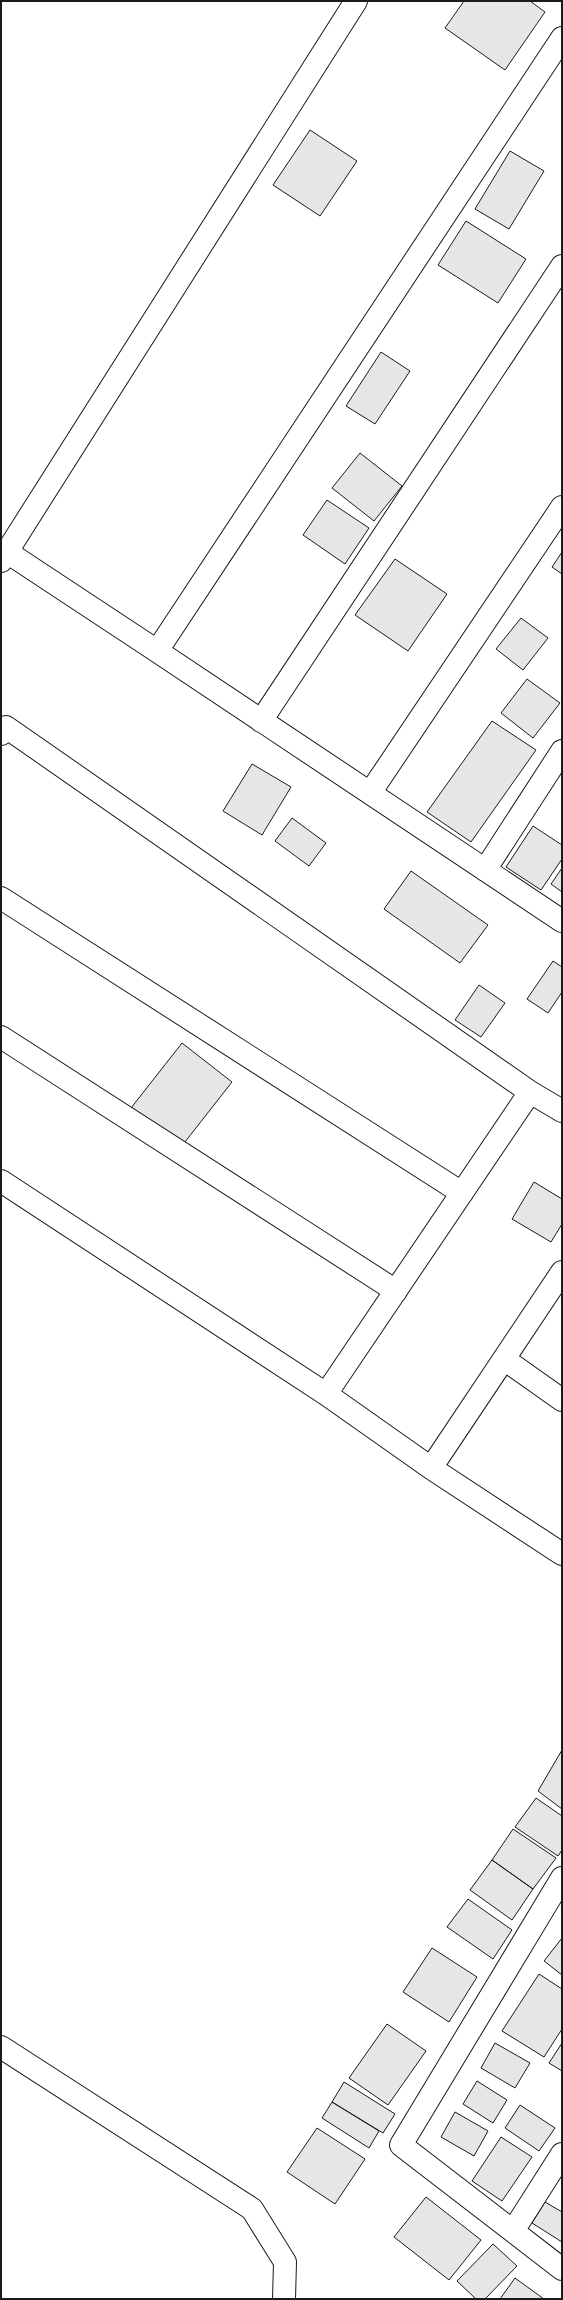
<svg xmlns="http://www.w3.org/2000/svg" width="563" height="2300" viewBox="0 0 563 2300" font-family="Georgia,serif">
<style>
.building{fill:#e6e6e6;stroke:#1a1a1a}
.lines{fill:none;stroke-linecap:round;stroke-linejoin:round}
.minor-casing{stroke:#1a1a1a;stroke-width:24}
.minor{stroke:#fff;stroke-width:22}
</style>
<rect width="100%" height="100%" fill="#fff"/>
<path class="building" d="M464,1H530L545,12L505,70L445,28Z
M310,130L357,161L320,216L273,185Z
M510,151L544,171L509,229L475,209Z
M466,221L526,259L498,303L438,265Z
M381,352L410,371L375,424L346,406Z
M360,453L402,486L374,521L332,488Z
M327,500L369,528L345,564L303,535Z
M562,552V574L552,567Z
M395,559L447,594L408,651L355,615Z
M521,618L548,638L523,670L496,649Z
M527,679L560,703L533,738L501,713Z
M492,721L536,750L471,842L427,812Z
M252,764L291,787L262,835L223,811Z
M292,818L326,843L309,866L275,841Z
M533,826L562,845V859L541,890L506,867Z
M562,868V892L551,884Z
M411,871L488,925L460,963L384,909Z
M553,961L562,967V992L548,1013L527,999Z
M479,985L505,1003L481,1037L455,1020Z
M182,1043L232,1082L181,1147L131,1108Z
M534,1182L562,1199V1224L551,1242L512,1219Z
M562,1750V1809L538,1791Z
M536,1798L562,1816V1850L558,1856L515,1827Z
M513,1829L556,1858L533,1889L492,1860Z
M492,1860L533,1889L512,1920L470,1890Z
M468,1899L512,1930L493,1959L447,1927Z
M562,1938V1975L544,1961Z
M432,1948L477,1977L449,2022L403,1992Z
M539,1974L562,1989V2029L544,2057L502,2031Z
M387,2024L426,2051L388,2105L349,2078Z
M495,2043L530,2063L515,2088L481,2068Z
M562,2043V2071L549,2063Z
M477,2081L507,2100L493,2123L463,2104Z
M344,2082L395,2114L383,2133L332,2102Z
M332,2102L379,2131L369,2148L322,2118Z
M520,2105L555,2128L539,2151L505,2128Z
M455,2112L488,2131L474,2156L441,2137Z
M317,2128L365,2159L335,2204L287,2172Z
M501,2137L532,2157L502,2201L472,2181Z
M426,2197L481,2240L449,2280L394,2237Z
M545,2202L562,2212V2242L532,2223Z
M493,2244L517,2266L485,2299H476L457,2281Z
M515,2278L544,2299H500Z"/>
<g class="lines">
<g class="minor-casing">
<path id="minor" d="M562,38L157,651L562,921
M7,552L157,651
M1,561L356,1
M261,721L562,266
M1,734L6,727L530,1092L562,1111
M370,793L562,507
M485,870L562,751
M1,898L462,1193
M1,1037L396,1291
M1,1181L326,1394L431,1468L562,1554
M504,1359L562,1400
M326,1394L530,1092
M431,1468L562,1272
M562,1878L401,2145L562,2269
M1,2047L252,2209L285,2262L284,2299
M513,2231L562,2154"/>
</g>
<use href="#minor" class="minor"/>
</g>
<rect width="563" height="2300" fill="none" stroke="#1a1a1a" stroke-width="4"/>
</svg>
